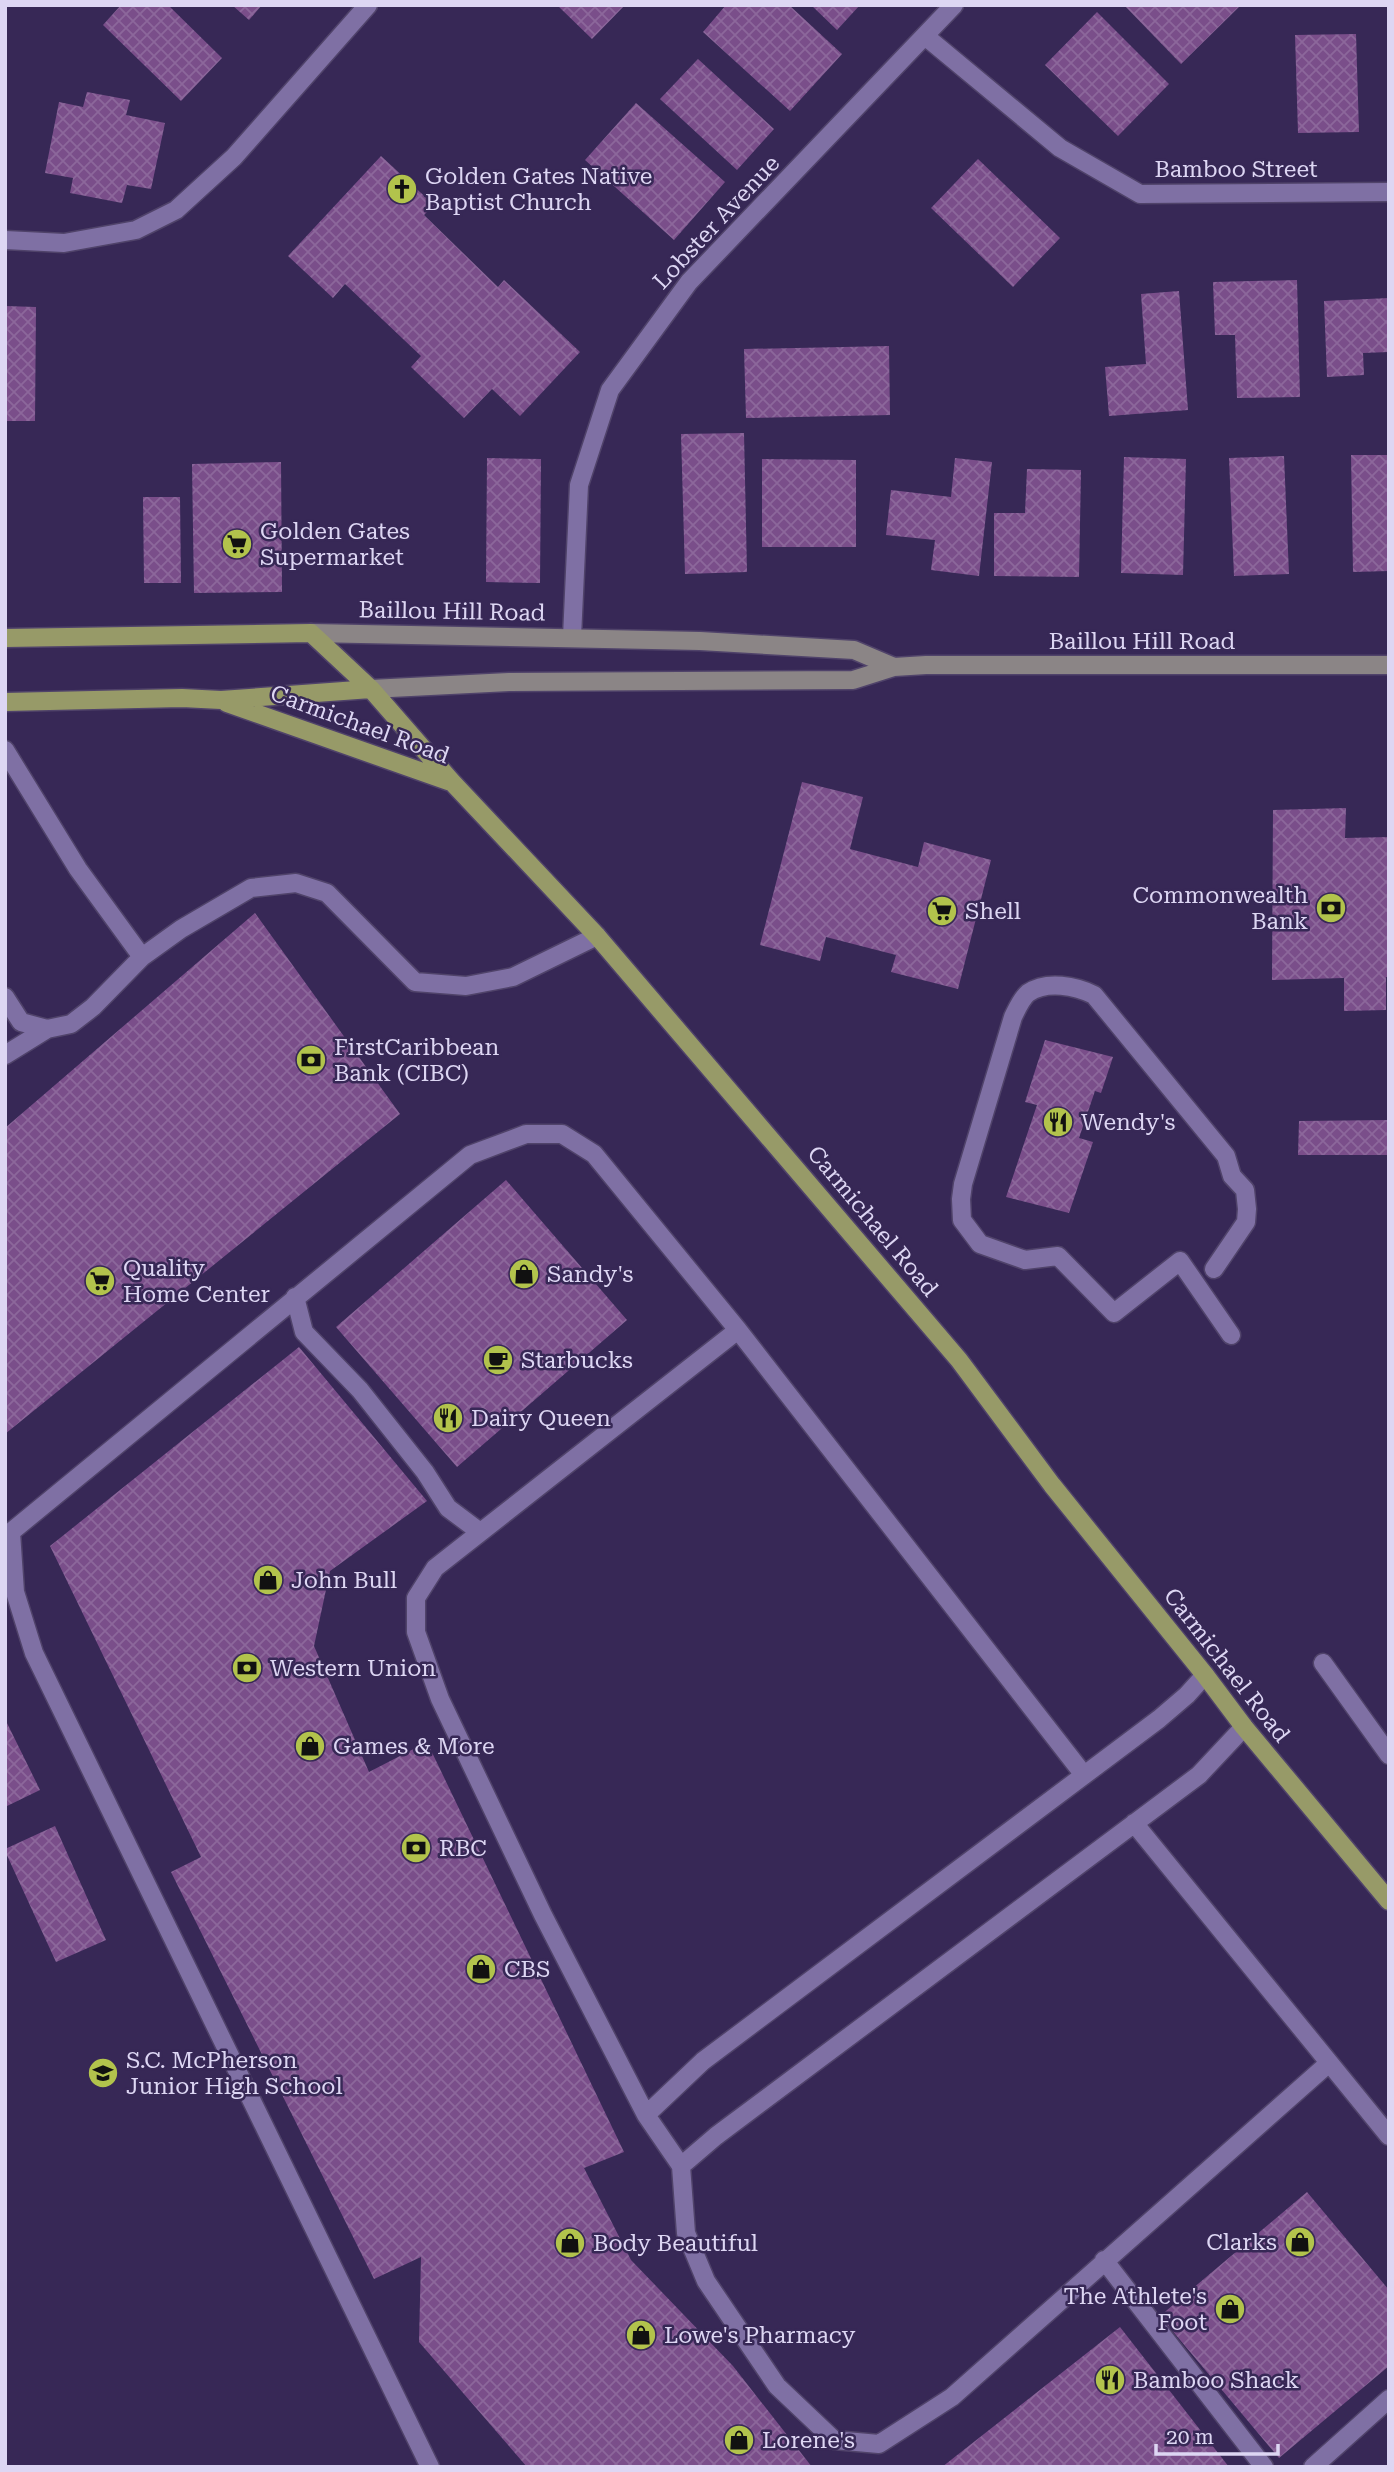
<svg xmlns="http://www.w3.org/2000/svg" width="1394" height="2472" viewBox="0 0 1394 2472" font-family="'Roboto Serif',serif">
<style>
.building{fill:url(#building-cross-hatch)}
.lines{fill:none;stroke-linecap:round;stroke-linejoin:round}
.service-casing{stroke:#50436a;stroke-width:21}
.minor-casing{stroke:#50436a;stroke-width:21}
.secondary-casing{stroke:#50436a;stroke-width:21}
.primary-casing{stroke:#50436a;stroke-width:21}
.service{stroke:#7f70a4;stroke-width:18}
.minor{stroke:#7f70a4;stroke-width:18}
.secondary{stroke:#8b8586;stroke-width:18}
.primary{stroke:#979a68;stroke-width:18}
.labels{text-anchor:middle;stroke-width:5;stroke-linejoin:round;paint-order:stroke}
.street-label{font-size:23px;fill:#ddd6f3;stroke:#372856}
.poi-label{font-size:23px;fill:#ddd6f3;stroke:#372856;text-anchor:start}
</style>
<defs>
<pattern id="building-cross-hatch" width="8" height="8" patternUnits="userSpaceOnUse" patternTransform="scale(1.75)"><rect width="8" height="8" fill="#7a4e8a"/><path d="M0 0l8 8M0 8l8-8" fill="none" stroke="#8c679b"/></pattern>
</defs>
<rect width="100%" height="100%" fill="#372856"/>
<path class="building" d="M121,5H168L222,58L181,101L103,25Z
M232,5H262L249,20Z
M557,5H625L592,39Z
M726,5H789L842,54L790,111L703,32Z
M811,5H860L837,30Z
M1124,5H1241L1181,64Z
M1097,12L1169,84L1118,136L1045,65Z
M1356,34L1359,132L1298,133L1295,35Z
M698,59L774,129L737,170L660,99Z
M87,92L130,100L126,115L165,123L151,189L127,185L122,203L70,193L73,178L45,173L59,102L83,107Z
M636,103L725,182L674,240L585,160Z
M381,156L434,205L424,215L498,287L504,280L580,352L520,416L492,389L464,418L411,367L421,356L345,284L333,298L288,256Z
M978,159L1060,238L1013,287L931,208Z
M1297,280L1300,397L1237,398L1235,335H1215L1213,282Z
M1179,291L1188,410L1109,416L1105,367L1146,364L1141,294Z
M1389,298V352L1363,353L1364,375L1327,377L1324,301Z
M5,306L36,307L35,421H5Z
M889,346L890,415L746,418L744,349Z
M744,433L747,572L685,574L681,434Z
M1351,455H1389V571L1353,572Z
M1284,456L1289,574L1234,576L1229,458Z
M1124,457L1186,459L1183,575L1121,573Z
M487,458L541,459L540,583L486,582Z
M955,458L992,462L979,576L931,570L935,540L886,535L891,490L951,497Z
M762,459L856,460V547H762Z
M281,462L282,592L194,593L192,464Z
M1027,469L1081,470L1079,577L994,576V513H1025Z
M143,497H180L181,583H144Z
M802,782L863,797L850,849L918,867L924,842L991,860L958,989L891,972L896,955L826,937L820,961L760,945Z
M1346,808L1345,838L1389,837V977H1386V1010L1344,1011V978L1272,980L1273,810Z
M255,913L400,1114L5,1434V1128Z
M1045,1040L1113,1057L1101,1093L1095,1091L1079,1138L1093,1142L1069,1213L1006,1197L1037,1105L1025,1102Z
M1389,1120V1155H1298L1299,1121Z
M506,1180L627,1320L457,1467L336,1327Z
M299,1347L427,1501L330,1571L314,1646L369,1772L427,1742L624,2152L584,2168L631,2260L733,2366L812,2467H527L419,2342L421,2257L374,2279L171,1872L201,1857L50,1546Z
M5,1719L40,1790L5,1807Z
M55,1826L106,1940L56,1962L5,1851V1849Z
M1307,2192L1389,2290V2366L1279,2458L1160,2316Z
M1120,2327L1229,2467H942Z"/>
<g class="lines">
<g class="service-casing">
<path id="service" d="M5,750L78,869L142,957
M5,997L21,1022L47,1029L71,1024L93,1007L142,957L181,929L251,888L296,883L327,893L415,982L466,986L513,977L597,936
M5,1055L47,1029
M1214,1269L1246,1222L1247,1209L1245,1190L1232,1176L1226,1156L1094,995C1076,986 1047,980 1028,993C1021,999 1017,1009 1013,1017L963,1184L961,1199L962,1220L980,1244L1025,1260L1058,1256L1114,1313L1180,1261L1231,1335
M295,1297L304,1332L360,1390L425,1472L448,1508L480,1532
M738,1330L435,1568L416,1598V1632L440,1699L543,1915L646,2115L681,2166L686,2233L706,2281L777,2386L834,2440L879,2444L952,2397L1329,2063
M1323,1663L1389,1755
M1134,1823L1389,2136
M646,2115L703,2061L1159,1719L1187,1695L1205,1675
M681,2166L716,2136L1199,1775L1244,1727
M1104,2260L1264,2467
M430,2467L34,1653L15,1592L11,1532L470,1155L526,1134H562L594,1154L738,1330L1084,1775
M1313,2467L1389,2399"/>
</g>
<g class="minor-casing">
<path id="minor" d="M925,36L1060,148L1140,194L1389,192
M5,240L64,243L136,230L176,210L234,157L368,5
M572,637L579,485L610,390L689,282L954,5"/>
</g>
<g class="secondary-casing">
<path id="secondary" d="M311,633L700,641L854,650L894,667
M371,689L509,682L853,680L894,667L926,665H1389"/>
</g>
<g class="primary-casing">
<path id="primary" d="M5,638L311,633L371,689L452,782L597,936L959,1360L1052,1485L1205,1675L1244,1727L1389,1901
M5,702L182,698L221,700L371,689
M227,703L448,781"/>
</g>
<use href="#service" class="service"/>
<use href="#minor" class="minor"/>
<use href="#secondary" class="secondary"/>
<use href="#primary" class="primary"/>
</g>
<defs>
<g id="church-disc" transform="scale(1.575)"><circle r="9.5" fill="#b2c34c" stroke="#372856"/><path d="M-1.2-6h2.4v3.5h3.3v2.4h-3.3V6h-2.4V-.1h-3.3v-2.4h3.3Z" fill="#111"/></g>
<g id="supermarket-disc" transform="scale(1.575)"><circle r="9.5" fill="#b2c34c" stroke="#372856"/><path d="M-6-5.5h2.5l.6 2H6L4.5 2H-2.5L-4.4-4H-6ZM-1.5 3.2a1.3 1.3 0 1 0 .1 0ZM3 3.2a1.3 1.3 0 1 0 .1 0Z" fill="#111"/></g>
<g id="bank-disc" transform="scale(1.575)"><circle r="9.5" fill="#b2c34c" stroke="#372856"/><path d="M-6-4H6V4H-6ZM0-2.3a2.3 2.3 0 1 0 0 4.6a2.3 2.3 0 1 0 0-4.6Z" fill="#111"/></g>
<g id="restaurant-disc" transform="scale(1.575)"><circle r="9.5" fill="#b2c34c" stroke="#372856"/><path d="M-5-6h1v4h1v-4h1v4h1v-4h1v5L-1.5 .5V6h-2V.5L-5-1ZM5-6V6H3V1.5H1.5Q1.5-4 5-6Z" fill="#111"/></g>
<g id="shop-disc" transform="scale(1.575)"><circle r="9.5" fill="#b2c34c" stroke="#372856"/><path d="M-5-2.5h2.3a2.7 3.5 0 0 1 5.4 0H5L5.5 6h-11ZM-1.5-2.5h3a1.5 2.3 0 0 0-3 0Z" fill="#111"/></g>
<g id="cafe-disc" transform="scale(1.575)"><circle r="9.5" fill="#b2c34c" stroke="#372856"/><path d="M-5.5-4.5H6V0H3Q3 3.5 0 3.5H-2.5Q-5.5 3.5-5.5 0ZM3-3.2v2h1.7v-2ZM-6 4.5H4V6H-6Z" fill="#111"/></g>
<g id="school-disc" transform="scale(1.575)"><circle r="9.5" fill="#b2c34c" stroke="#372856"/><path d="M0-5L7-2L0 1L-7-2ZM-4 1L0 2.5L4 1V4Q0 6-4 4Z" fill="#111"/></g>
</defs>
<g fill-rule="evenodd">
<use href="#church-disc" x="402" y="189"/>
<use href="#supermarket-disc" x="237" y="544"/>
<use href="#bank-disc" x="1331" y="908"/>
<use href="#supermarket-disc" x="942" y="911"/>
<use href="#bank-disc" x="311" y="1060"/>
<use href="#restaurant-disc" x="1058" y="1122"/>
<use href="#shop-disc" x="524" y="1274"/>
<use href="#supermarket-disc" x="100" y="1281"/>
<use href="#cafe-disc" x="498" y="1360"/>
<use href="#restaurant-disc" x="448" y="1418"/>
<use href="#shop-disc" x="268" y="1580"/>
<use href="#bank-disc" x="247" y="1668"/>
<use href="#shop-disc" x="310" y="1746"/>
<use href="#bank-disc" x="416" y="1848"/>
<use href="#shop-disc" x="481" y="1969"/>
<use href="#school-disc" x="103" y="2073"/>
<use href="#shop-disc" x="1300" y="2242"/>
<use href="#shop-disc" x="570" y="2243"/>
<use href="#shop-disc" x="1230" y="2309"/>
<use href="#shop-disc" x="641" y="2335"/>
<use href="#restaurant-disc" x="1110" y="2380"/>
<use href="#shop-disc" x="739" y="2440"/>
</g>
<g class="labels">
<g class="street-label">
<text x="1236" y="177">Bamboo Street</text>
<text transform="translate(716 222) rotate(-47)" y="8">Lobster Avenue</text>
<text transform="translate(452 611) rotate(1)" y="8">Baillou Hill Road</text>
<text x="1142" y="649">Baillou Hill Road</text>
<text transform="translate(360 724) rotate(20)" y="8">Carmichael Road</text>
<text transform="translate(873 1221) rotate(50)" y="8">Carmichael Road</text>
<text transform="translate(1227 1665) rotate(52)" y="8">Carmichael Road</text>
</g>
<g class="poi-label">
<text x="425" y="184">Golden Gates Native<tspan x="425" dy="26">Baptist Church</tspan></text>
<text x="260" y="539">Golden Gates<tspan x="260" dy="26">Supermarket</tspan></text>
<text x="1308" y="903" text-anchor="end">Commonwealth<tspan x="1308" dy="26">Bank</tspan></text>
<text x="965" y="919">Shell</text>
<text x="334" y="1055">FirstCaribbean<tspan x="334" dy="26">Bank (CIBC)</tspan></text>
<text x="1081" y="1130">Wendy's</text>
<text x="123" y="1276">Quality<tspan x="123" dy="26">Home Center</tspan></text>
<text x="547" y="1282">Sandy's</text>
<text x="521" y="1368">Starbucks</text>
<text x="471" y="1426">Dairy Queen</text>
<text x="291" y="1588">John Bull</text>
<text x="270" y="1676">Western Union</text>
<text x="333" y="1754">Games &amp; More</text>
<text x="439" y="1856">RBC</text>
<text x="504" y="1977">CBS</text>
<text x="126" y="2068">S.C. McPherson<tspan x="126" dy="26">Junior High School</tspan></text>
<text x="1277" y="2250" text-anchor="end">Clarks</text>
<text x="593" y="2251">Body Beautiful</text>
<text x="1207" y="2304" text-anchor="end">The Athlete's<tspan x="1207" dy="26">Foot</tspan></text>
<text x="664" y="2343">Lowe's Pharmacy</text>
<text x="1133" y="2388">Bamboo Shack</text>
<text x="762" y="2448">Lorene's</text>
</g>
</g>
<rect width="1394" height="2472" fill="none" stroke="#ddd6f3" stroke-width="14"/>
<path d="M1156 2444v10h122v-10" fill="none" stroke="#ddd6f3" stroke-width="3.5"/>
<text x="1166" y="2444" font-size="21" fill="#ddd6f3" stroke="#372856" stroke-width="5" paint-order="stroke">20 m</text>
</svg>
